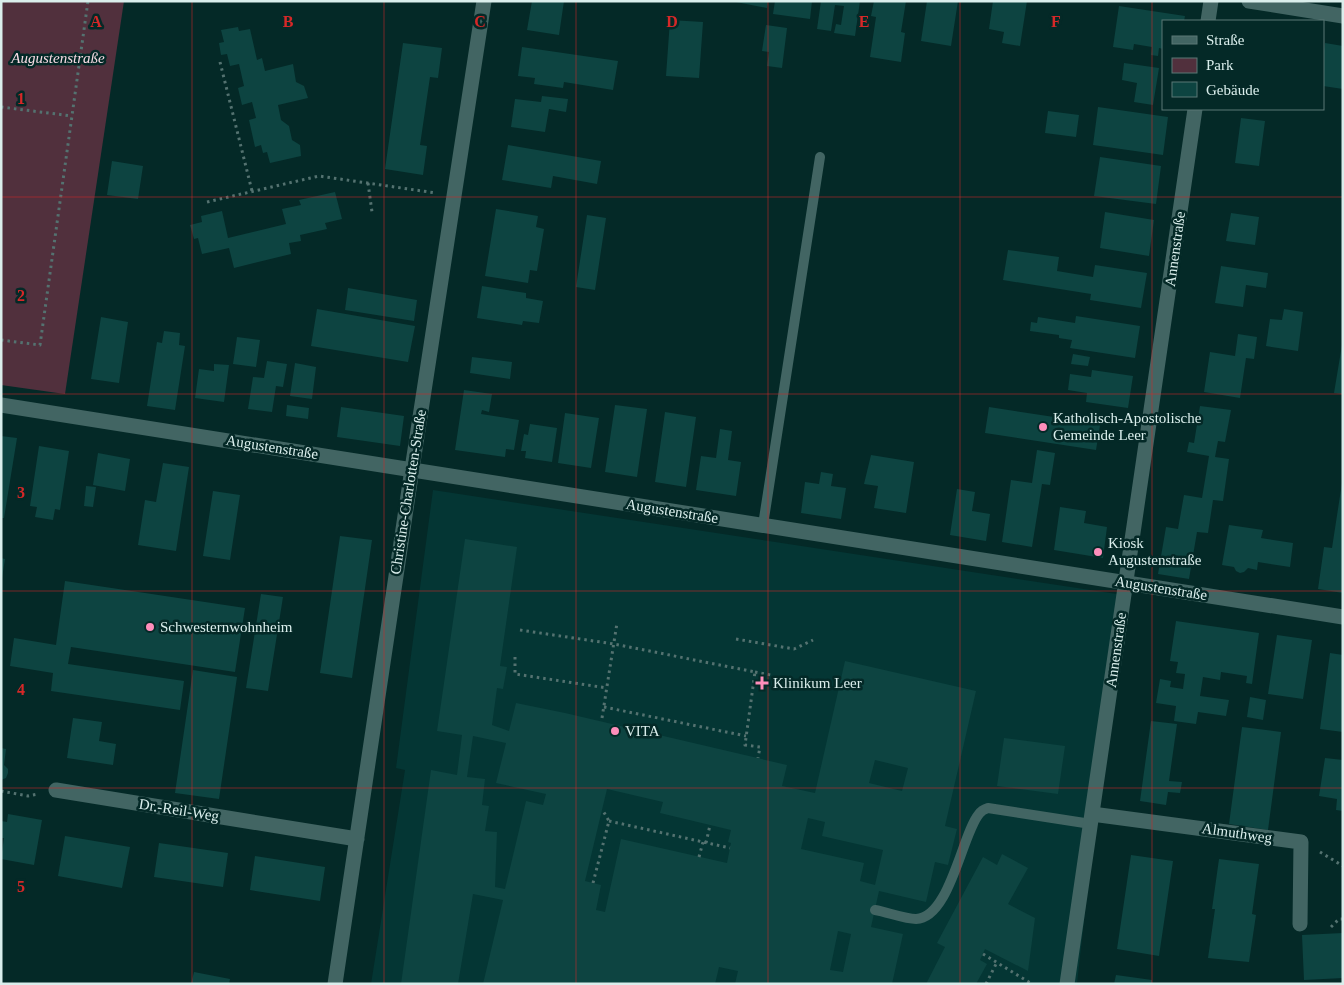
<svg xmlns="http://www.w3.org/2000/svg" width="1344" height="985" viewBox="0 0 1344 985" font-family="'Times New Roman',serif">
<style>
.built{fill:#043634}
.green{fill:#51303d}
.building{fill:#0d4441;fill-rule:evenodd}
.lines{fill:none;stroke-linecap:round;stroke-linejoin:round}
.path{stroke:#547270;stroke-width:3;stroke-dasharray:2.5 4;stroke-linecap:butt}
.service{stroke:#426563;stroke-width:10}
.minor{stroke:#426563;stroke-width:15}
.tertiary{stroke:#426563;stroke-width:15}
.grid{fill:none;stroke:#d62828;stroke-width:1;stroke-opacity:0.55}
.poi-dot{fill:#fe8ebb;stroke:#042927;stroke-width:2}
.labels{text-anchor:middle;stroke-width:5;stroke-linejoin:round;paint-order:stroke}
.park-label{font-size:15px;font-style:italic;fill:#f7dbe4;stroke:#042927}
.street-label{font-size:15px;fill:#daeeec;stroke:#042927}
.poi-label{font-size:15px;fill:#daeeec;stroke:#042927;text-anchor:start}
.grid-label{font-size:16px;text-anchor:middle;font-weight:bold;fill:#d62828;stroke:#042927;stroke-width:5;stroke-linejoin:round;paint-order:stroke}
</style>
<rect width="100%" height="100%" fill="#042927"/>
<path class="built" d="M433,490L1130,596L1096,812L1077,984H371L405,770L396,768Z"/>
<path class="green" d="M1,1H124L65,394L1,385Z"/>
<path class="building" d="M532,1H564L559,35L527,30Z
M731,1H768L767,8Z
M775,1H812L810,19L773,14Z
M821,1H860L855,36L834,33L836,24L841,25L844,6L835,5L831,31L817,29Z
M874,1H906L901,32L905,33L901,62L870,57L876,17L871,16Z
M927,1H958L951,46L921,41Z
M993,1H1027L1020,46L1002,43L1004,32L989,29Z
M1119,6L1185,16L1184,21H1163V49L1159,48L1158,56L1151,55L1152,47L1134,44L1133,50L1113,47Z
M670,20L703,22L699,78L666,76Z
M766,25L787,28L782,68L767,66L769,52L762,51Z
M238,27L239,31L250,29L257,60L262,58L265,71L293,64L296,82L304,86L308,98L278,105L281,120L289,126L292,140L300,145L301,156L270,163L267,152L263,153L261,145L255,147L249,120L256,118L252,102L242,105L238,88L244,86L239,64L230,66L227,54L221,55L219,43L224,42L221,30Z
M403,43L442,48L438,78L430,77L420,145L427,146L423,175L385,169Z
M1325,43L1343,46V89L1323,86V59Z
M522,47L618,61L613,90L564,82L563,88L534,84L535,78L518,76Z
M1124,63L1159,68L1153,105L1134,102L1137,83L1122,80Z
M542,96L568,99L566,112L549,109L545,132L511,127L515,99L541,102Z
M1098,107L1168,117L1163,155L1093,145Z
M1048,111L1079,115L1076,137L1045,133Z
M1241,118L1265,121L1259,166L1235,163Z
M508,145L601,161L597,184L553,176L551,188L502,180Z
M1100,157L1161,166L1156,204L1094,196Z
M112,161L143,166L138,199L107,195Z
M335,192L342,219L325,223L327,229L300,235L301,241L289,243L291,254L234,268L229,248L202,254L198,238L194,239L190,225L202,222L201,216L222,211L228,238L286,224L282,209L301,205L299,200Z
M496,209L538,216L536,227L544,229L537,271L530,270L528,283L485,276Z
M1105,212L1154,220L1149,256L1100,248Z
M1231,213L1259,217L1255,245L1226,241Z
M587,215L606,218L595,290L576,287Z
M1008,250L1059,257L1057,271L1093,277L1095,265L1147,273L1141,308L1090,300L1091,294L1003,280Z
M1221,266L1268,273L1266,288L1246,285L1243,307L1215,303Z
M482,286L526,293V298L543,301L539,323L523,321L522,325L477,318Z
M348,288L417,300L414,321L345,310Z
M317,309L415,326L408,362L311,346Z
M1284,309L1303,312L1298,351L1266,346L1270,319L1282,320Z
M1076,316L1140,326L1135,358L1070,348L1072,340L1059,338V335L1030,331L1031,322L1037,323L1038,317L1075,323Z
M101,317L128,322L119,383L91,379Z
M164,331L180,333L179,345L185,346L175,410L147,406L157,342L162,343Z
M1238,334L1257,337L1254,359L1246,358L1240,398L1204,392L1210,352L1235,356Z
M237,337L260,340L256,367L233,364Z
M1342,345H1343V394L1334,393Z
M1073,354L1090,357L1088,366L1071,364Z
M472,357L512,362L510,379L470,373Z
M267,361L287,364L283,387L276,386L272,412L248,409L253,377L264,378Z
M295,363L316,367L312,399L290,396Z
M214,364L229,365L224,402L195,398L199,369L214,371Z
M1092,370L1133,376L1128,408L1086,402L1087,393L1068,390L1070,374L1091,377Z
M464,390L492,394L489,412L482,410L481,414L519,420L514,450L506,449L505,457L455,450Z
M287,405L309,408L308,419L286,416Z
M615,405L647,409L637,477L605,472Z
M1200,406L1231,410L1225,442L1218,441L1215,457L1229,459L1223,501L1213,500L1208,533L1197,532L1189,579L1158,574L1166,527L1178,529L1184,495L1202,498L1209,456L1187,452L1189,442L1194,443Z
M341,407L404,416L400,446L337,437Z
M989,407L1087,422L1088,417L1101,419L1096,450L985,433Z
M665,412L696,417L686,487L655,482Z
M565,413L599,418L591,468L558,463Z
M530,424L557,428L552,462L525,458L526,451H521L524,434L528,435Z
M720,429L732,431L728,460L741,462L736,496L696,490L701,456L716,458Z
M1,436L17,438L4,518H1Z
M39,446L69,451L60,510L55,509L53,520L35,517L37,507L30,506Z
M1037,450L1055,453L1050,485L1042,484L1032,547L1002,542L1011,480L1032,483Z
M98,453L130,459L125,491L93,485Z
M871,455L914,462L906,513L874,508L878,486L864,484Z
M163,463L189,467L176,551L138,545L145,500L156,502Z
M821,472L833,474L831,486L846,488L841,519L801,513L805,482L819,484Z
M1342,483H1343V593L1318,589L1324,547L1332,548Z
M86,486L96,487L93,507L84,506Z
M957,489L975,492L972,511L990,514L986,541L950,535Z
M213,491L240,495L230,560L203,556Z
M1060,507L1086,511L1084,523L1107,527L1103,558L1054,550Z
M1229,525L1263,530L1261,538L1293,543L1290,567L1258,562L1257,570L1248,568L1244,572L1240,573L1236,571L1234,567L1222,565Z
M340,536L372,540L352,678L320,673Z
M465,539L517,547L500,666L507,667L503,689L497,688L492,725L509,731L516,703L565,713L787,765L782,786L815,793L845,661L976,691L945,826L957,829L948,865L935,862L926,902L879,891L871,927L903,934L892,984H735L738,971L719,967L715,984H483L503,900L473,894L458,984H401L431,770L457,775L462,735L437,731ZM473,736L506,743L496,783L546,794L543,805L526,801L505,889L495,887L497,832L485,831L489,806L482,805L485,779L467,777ZM875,760L908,768L902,791L869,783ZM607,789L663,802L660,813L731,830L728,842L731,843L727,863L621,839L605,912L596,910L601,885L585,881ZM808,818L825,822L822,836L883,850L875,885L860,881L864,863L801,849ZM838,931L851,934L843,972L830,970Z
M1,558L5,559L2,578H1Z
M65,581L245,608L235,672L71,647L68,664L184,681L180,710L51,691L53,673L10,666L14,638L56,645Z
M261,594L283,597L268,691L246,688Z
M1176,621L1259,633L1252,684L1246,683L1247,676L1221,672L1220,680L1203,677L1200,696L1229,700L1226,716L1198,712L1196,724L1174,721L1176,706L1156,703L1160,679L1171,681L1170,687L1183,689L1185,674L1176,673L1178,662L1170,661Z
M1277,635L1312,640L1303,699L1268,694Z
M1330,653L1343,655V732L1320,729Z
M193,670L237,677L219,799L175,793Z
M1250,697L1266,700L1263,720L1247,717Z
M73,718L102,722L99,741L116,744L113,765L67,758Z
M1151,721L1177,724L1169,781L1182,782L1180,793L1168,792L1166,805L1140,801Z
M1242,727L1281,732L1268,830L1229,824Z
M1004,738L1065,746L1058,794L997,786Z
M1,748L6,749L4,765L8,769V773L6,778L1,780Z
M1325,758L1343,760V811L1336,810L1337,799L1319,796Z
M8,814L42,820L34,865L1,859L4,838H1V821L7,822Z
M65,836L130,847L122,888L58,876Z
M159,843L228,853L223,887L154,877Z
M1002,854L1028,868L1008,904L1035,918L1028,971L985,949L980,960L987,964L976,984H926L945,947L937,943L983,857L997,865Z
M1131,855L1173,861L1159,956L1117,949Z
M255,856L325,867L320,901L250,890Z
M1219,859L1259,864L1252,914L1256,915L1249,962L1208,958L1215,909H1212Z
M1343,933V978L1304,980L1302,935Z
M194,972L230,979L229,984H191Z
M1116,975L1152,980V984H1114Z"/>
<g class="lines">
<path class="path" d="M220,62L252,191
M1,107L72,116
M368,183L372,212
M207,202L319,176L436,193
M1,340L40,345L88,1
M520,630L614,644L755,672L745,745L760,747L758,758
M736,639L794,649L813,640
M515,657V674L607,688
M755,672L771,675
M604,707L746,736
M602,718L617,623
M1,791L28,796L38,794
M609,821L730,848
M706,843L710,825
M1320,852L1343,866
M699,857L703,842
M593,883L609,821L602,809
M1331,927L1339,919H1343
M983,954L1032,984
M986,984L997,962"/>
<path class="service" d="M763,525L820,157
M875,910C887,912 905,919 916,919C950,918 962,834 979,814C981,811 985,809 988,808L1091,824"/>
<path class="minor" d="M1249,1L1343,16
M1208,21L1211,1
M56,790L357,839
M1092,814L1301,842L1300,924
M335,984L412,469L484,1
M1067,984L1195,109"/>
<path class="tertiary" d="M1,405L1343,617"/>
</g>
<path class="grid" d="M192,1V984M384,1V984M576,1V984M768,1V984M960,1V984M1152,1V984M1,197H1343M1,394H1343M1,591H1343M1,788H1343"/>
<g class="poi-dot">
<circle cx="1043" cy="427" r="5"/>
<circle cx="1098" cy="552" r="5"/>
<circle cx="150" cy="627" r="5"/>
<path d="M759.5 675.5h5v5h5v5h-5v5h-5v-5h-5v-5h5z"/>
<circle cx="615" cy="731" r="5"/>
</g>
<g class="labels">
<g class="park-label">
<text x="58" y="63">Augustenstraße</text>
</g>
<g class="street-label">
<text transform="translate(1175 249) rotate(-82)" y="5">Annenstraße</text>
<text transform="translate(272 447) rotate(9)" y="5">Augustenstraße</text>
<text transform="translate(408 492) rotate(-81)" y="5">Christine-Charlotten-Straße</text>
<text transform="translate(672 511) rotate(9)" y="5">Augustenstraße</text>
<text transform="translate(1161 588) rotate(9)" y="5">Augustenstraße</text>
<text transform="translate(1116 650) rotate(-82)" y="5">Annenstraße</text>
<text transform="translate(179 810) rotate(9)" y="5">Dr.-Reil-Weg</text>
<text transform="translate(1237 833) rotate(8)" y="5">Almuthweg</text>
</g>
<g class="poi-label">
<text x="1053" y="423">Katholisch-Apostolische<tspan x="1053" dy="17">Gemeinde Leer</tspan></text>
<text x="1108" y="548">Kiosk<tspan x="1108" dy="17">Augustenstraße</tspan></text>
<text x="160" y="632">Schwesternwohnheim</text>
<text x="773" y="688">Klinikum Leer</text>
<text x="625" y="736">VITA</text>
</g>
</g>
<g class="grid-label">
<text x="96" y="27">A</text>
<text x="288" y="27">B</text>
<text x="480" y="27">C</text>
<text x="672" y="27">D</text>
<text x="864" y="27">E</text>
<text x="1056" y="27">F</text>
<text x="21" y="104">1</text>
<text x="21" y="301">2</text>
<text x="21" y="498">3</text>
<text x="21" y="695">4</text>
<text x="21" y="892">5</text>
</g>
<rect width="1344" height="985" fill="none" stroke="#daeeec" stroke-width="5"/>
<rect x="1162" y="20" width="162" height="90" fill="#042927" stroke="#5a7876"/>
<rect x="1172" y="36" width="25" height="8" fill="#426563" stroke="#5a7876"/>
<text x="1206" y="45" font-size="15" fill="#daeeec">Straße</text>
<rect x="1172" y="58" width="25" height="15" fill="#51303d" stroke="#5a7876"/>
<text x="1206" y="70" font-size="15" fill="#daeeec">Park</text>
<rect x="1172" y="82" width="25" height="15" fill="#0d4441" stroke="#5a7876"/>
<text x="1206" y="95" font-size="15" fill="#daeeec">Gebäude</text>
</svg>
